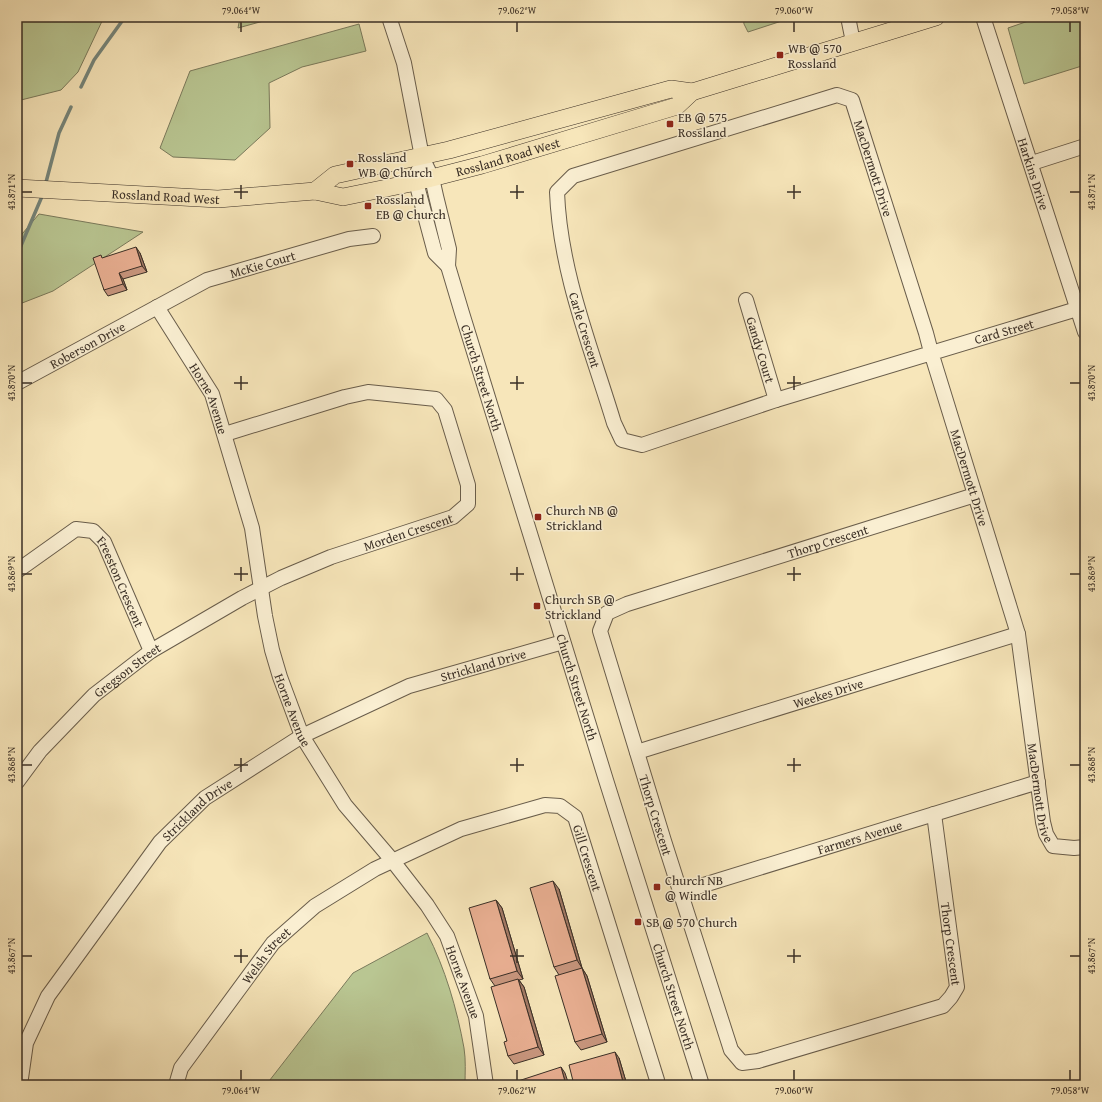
<svg xmlns="http://www.w3.org/2000/svg" width="1102" height="1102" viewBox="0 0 1102 1102" font-family="'Gentium Book Plus',serif">
<style>
.green{fill:#b9c692;stroke:#7a7a5c}
.lines{fill:none;stroke-linecap:round;stroke-linejoin:round}
.stream{stroke:#75857b;stroke-width:3.5}
.minor-casing{stroke:#695d4b;stroke-width:16}
.major-casing{stroke:#3a2f26;stroke-width:18}
.minor{stroke:#faefd2;stroke-width:14}
.major{stroke:#f7e6ba;stroke-width:17}
.wall{fill:#c8967e;stroke:#3a2f26}
.shaded-wall{fill:#a37a66;stroke:#3a2f26}
.building{fill:#e9af92;stroke:#3a2f26}
.ticks{fill:none;stroke:#3a2f26;stroke-width:1.5}
.poi-dot{fill:#8f2418;stroke:#faefd2;stroke-width:1.5}
.labels{text-anchor:middle;stroke-width:3;stroke-linejoin:round;paint-order:stroke}
.poi-label{font-size:13px;fill:#3a2f26;stroke:#faefd2;text-anchor:start}
.street-label{font-size:13px;fill:#3a2f26;stroke:#faefd2}
.neatline{fill:none;stroke:#3a2f26;stroke-width:1.5}
.ticks-label{font-size:10px;text-anchor:middle;fill:#3a2f26}
</style>
<rect width="100%" height="100%" fill="#f7e6ba"/>
<filter id="stains"><feTurbulence type="fractalNoise" baseFrequency=".005" numOctaves="4"/><feColorMatrix values="0 0 0 0 .2 0 0 0 0 .09 0 0 0 0 .02 0 0 0 .5 -.17"/></filter>
<radialGradient id="worn" r=".72"><stop offset=".6" stop-color="#630" stop-opacity="0"/><stop offset="1" stop-color="#630" stop-opacity=".3"/></radialGradient>
<path class="green" d="M17,17H104L78,72L61,90L17,101Z
M240,17H278L238,28Z
M743,17H794L748,32L744,24Z
M1040,17H1085V65L1024,84L1008,28Z
M359,24L366,51L302,67L269,83L270,128L235,160L173,157L160,148L190,71Z
M39,214L143,232L53,291L17,305V240Z
M427,933C445,968 457,1009 464,1048C466,1060 465,1073 465,1085H266L353,973Z"/>
<g class="lines">
<path class="stream" d="M81,87L94,60L125,17
M45,186L59,133L71,107
M17,255L43,194"/>
<g class="minor-casing">
<g id="minor">
<path id="s1" d="M389,17L404,63L422,157L432,178L436,196L449,249L448,266L462,313L606,780L702,1085"/>
<path d="M848,17L853,42"/>
<path id="s2" d="M983,17L1085,332"/>
<path d="M1032,163L1085,146"/>
<path d="M418,171L416,182L435,253L448,266"/>
<path id="s3" d="M746,300L776,400"/>
<path id="s4" d="M157,307L212,394L252,528L265,616L272,650L280,677L302,736L345,805L392,860L427,905L447,936L476,1016L486,1085"/>
<path id="s5" d="M1077,309L776,400L642,445L622,440L614,423C591,347 560,272 557,192L573,176L837,95L852,100L926,333L931,352L1018,634L1043,822L1046,834L1053,846L1074,848L1085,847"/>
<path id="s6" d="M17,383L207,280L349,239L373,236"/>
<path id="s7" d="M17,571L76,529L93,531L104,542L151,651"/>
<path id="s8" d="M637,752L1018,634"/>
<path id="s9" d="M17,782L40,751L94,695L151,651L242,598L281,578L331,557L453,517L468,504V485L445,410L436,399L368,392L345,397L225,434"/>
<path id="s10" d="M934,814L957,987L951,997L943,1006L758,1061L742,1063L731,1050L664,841L600,631L607,613L627,604L975,495"/>
<path id="s11" d="M681,892L1038,782"/>
<path id="s12" d="M20,1085L26,1043L48,996L160,842L205,798L302,736L409,686L563,642"/>
<path id="s13" d="M176,1085L181,1068L273,943L315,906L375,869L461,829L545,805L560,806L575,817L657,1080L656,1085"/>
</g>
</g>
<g class="major-casing">
<g id="major">
<path id="s14" d="M17,188L218,199L315,191L343,197L416,182L482,165L677,106L692,92L936,17"/>
<path d="M315,191L335,175L449,150L671,89L692,92"/>
</g>
</g>
<use href="#minor" class="minor"/>
<use href="#major" class="major"/>
</g>
<path class="wall" d="M140,253L147,272L123,279L127,290L108,296L104,290L103,258Z
M559,889L582,968L587,976L607,1042L581,1050L575,1042L559,975L554,967Z
M496,900L502,908L523,979L519,980L524,987L544,1055L514,1064L508,1056L507,1041L495,986L490,979Z
M619,1058L627,1085H574Z"/>
<path class="shaded-wall" d="M136,247L140,253L147,272L142,266Z
M119,273L123,279L127,290L123,284Z
M553,881L559,889L582,968L577,960Z
M496,900L502,908L523,979L517,971Z
M582,968L587,976L607,1042L602,1034Z
M518,979L524,987L544,1055L538,1047Z
M615,1052L619,1058L627,1085H626L623,1082Z
M561,1067L565,1073L569,1085H566Z"/>
<path class="building" d="M136,247L142,266L119,273L123,284L104,290L93,258L101,255L102,258Z
M553,881L577,960L554,967L530,888Z
M496,900L517,971L490,979L469,908Z
M582,968L602,1034L575,1042L555,976Z
M518,979L538,1047L508,1056L504,1042L507,1041L491,987Z
M615,1052L623,1082L612,1085H574L569,1065Z
M561,1067L566,1085H512V1083Z"/>
<path class="ticks" d="M241,22V32M517,22V32M794,22V32M1070,22V32M241,185V199M517,185V199M794,185V199M22,192H32M234,192H248M510,192H524M787,192H801M1070,192H1080M241,376V390M517,376V390M794,376V390M22,383H32M234,383H248M510,383H524M787,383H801M1070,383H1080M241,567V581M517,567V581M794,567V581M22,574H32M234,574H248M510,574H524M787,574H801M1070,574H1080M241,758V772M517,758V772M794,758V772M22,765H32M234,765H248M510,765H524M787,765H801M1070,765H1080M241,949V963M517,949V963M794,949V963M22,956H32M234,956H248M510,956H524M787,956H801M1070,956H1080M241,1070V1080M517,1070V1080M794,1070V1080M1070,1070V1080"/>
<g class="poi-dot">
<rect x="776" y="51" width="8" height="8" rx="2"/>
<rect x="666" y="120" width="8" height="8" rx="2"/>
<rect x="346" y="160" width="8" height="8" rx="2"/>
<rect x="364" y="202" width="8" height="8" rx="2"/>
<rect x="534" y="513" width="8" height="8" rx="2"/>
<rect x="533" y="602" width="8" height="8" rx="2"/>
<rect x="653" y="883" width="8" height="8" rx="2"/>
<rect x="634" y="918" width="8" height="8" rx="2"/>
</g>
<g class="labels">
<g class="poi-label">
<text x="788" y="53">WB @ 570<tspan x="788" dy="15">Rossland</tspan></text>
<text x="678" y="122">EB @ 575<tspan x="678" dy="15">Rossland</tspan></text>
<text x="358" y="162">Rossland<tspan x="358" dy="15">WB @ Church</tspan></text>
<text x="376" y="204">Rossland<tspan x="376" dy="15">EB @ Church</tspan></text>
<text x="546" y="515">Church NB @<tspan x="546" dy="15">Strickland</tspan></text>
<text x="545" y="604">Church SB @<tspan x="545" dy="15">Strickland</tspan></text>
<text x="665" y="885">Church NB<tspan x="665" dy="15">@ Windle</tspan></text>
<text x="646" y="927">SB @ 570 Church</text>
</g>
<g class="street-label">
<text dy="5" stroke="none"><textPath href="#s14" startOffset="497">Rossland Road West</textPath></text>
<text dy="5" stroke="none"><textPath href="#s5" startOffset="1120">MacDermott Drive</textPath></text>
<text dy="5" stroke="none"><textPath href="#s2" startOffset="165">Harkins Drive</textPath></text>
<text dy="5" stroke="none"><textPath href="#s14" startOffset="149">Rossland Road West</textPath></text>
<text dy="5" stroke="none"><textPath href="#s6" startOffset="274">McKie Court</textPath></text>
<text transform="translate(585 330) rotate(73)" y="5">Carle Crescent</text>
<text transform="translate(1004 331) rotate(-16)" y="5">Card Street</text>
<text dy="5" stroke="none"><textPath href="#s6" startOffset="80">Roberson Drive</textPath></text>
<text dy="5" stroke="none"><textPath href="#s3" startOffset="52">Gandy Court</textPath></text>
<text dy="5" stroke="none"><textPath href="#s1" startOffset="374">Church Street North</textPath></text>
<text dy="5" stroke="none"><textPath href="#s4" startOffset="106">Horne Avenue</textPath></text>
<text dy="5" stroke="none"><textPath href="#s5" startOffset="1444">MacDermott Drive</textPath></text>
<text dy="5" stroke="none"><textPath href="#s9" startOffset="473">Morden Crescent</textPath></text>
<text dy="5" stroke="none"><textPath href="#s10" startOffset="1115">Thorp Crescent</textPath></text>
<text dy="5" stroke="none"><textPath href="#s7" startOffset="148">Freeston Crescent</textPath></text>
<text dy="5" stroke="none"><textPath href="#s12" startOffset="658">Strickland Drive</textPath></text>
<text dy="5" stroke="none"><textPath href="#s9" startOffset="158">Gregson Street</textPath></text>
<text dy="5" stroke="none"><textPath href="#s1" startOffset="698">Church Street North</textPath></text>
<text dy="5" stroke="none"><textPath href="#s8" startOffset="200">Weekes Drive</textPath></text>
<text dy="5" stroke="none"><textPath href="#s4" startOffset="430">Horne Avenue</textPath></text>
<text dy="5" stroke="none"><textPath href="#s5" startOffset="1768">MacDermott Drive</textPath></text>
<text dy="5" stroke="none"><textPath href="#s12" startOffset="334">Strickland Drive</textPath></text>
<text transform="translate(656 815) rotate(73)" y="5">Thorp Crescent</text>
<text dy="5" stroke="none"><textPath href="#s11" startOffset="187">Farmers Avenue</textPath></text>
<text dy="5" stroke="none"><textPath href="#s13" startOffset="558">Gill Crescent</textPath></text>
<text dy="5" stroke="none"><textPath href="#s10" startOffset="131">Thorp Crescent</textPath></text>
<text dy="5" stroke="none"><textPath href="#s13" startOffset="159">Welsh Street</textPath></text>
<text dy="5" stroke="none"><textPath href="#s4" startOffset="754">Horne Avenue</textPath></text>
<text dy="5" stroke="none"><textPath href="#s1" startOffset="1022">Church Street North</textPath></text>
</g>
</g>
<rect width="1102" height="1102" fill="none" stroke="#f7e6ba" stroke-width="44"/>
<rect x="22" y="22" width="1058" height="1058" class="neatline"/>
<g class="ticks-label">
<text x="241" y="14">79.064°W</text>
<text x="517" y="14">79.062°W</text>
<text x="794" y="14">79.060°W</text>
<text x="1070" y="14">79.058°W</text>
<text transform="translate(11 192) rotate(-90)" y="4">43.871°N</text>
<text transform="translate(1091 192) rotate(-90)" y="4">43.871°N</text>
<text transform="translate(11 383) rotate(-90)" y="4">43.870°N</text>
<text transform="translate(1091 383) rotate(-90)" y="4">43.870°N</text>
<text transform="translate(11 574) rotate(-90)" y="4">43.869°N</text>
<text transform="translate(1091 574) rotate(-90)" y="4">43.869°N</text>
<text transform="translate(11 765) rotate(-90)" y="4">43.868°N</text>
<text transform="translate(1091 765) rotate(-90)" y="4">43.868°N</text>
<text transform="translate(11 956) rotate(-90)" y="4">43.867°N</text>
<text transform="translate(1091 956) rotate(-90)" y="4">43.867°N</text>
<text x="241" y="1094">79.064°W</text>
<text x="517" y="1094">79.062°W</text>
<text x="794" y="1094">79.060°W</text>
<text x="1070" y="1094">79.058°W</text>
</g>
<rect width="100%" height="100%" filter="url(#stains)"/>
<rect width="100%" height="100%" fill="url(#worn)"/>
</svg>
